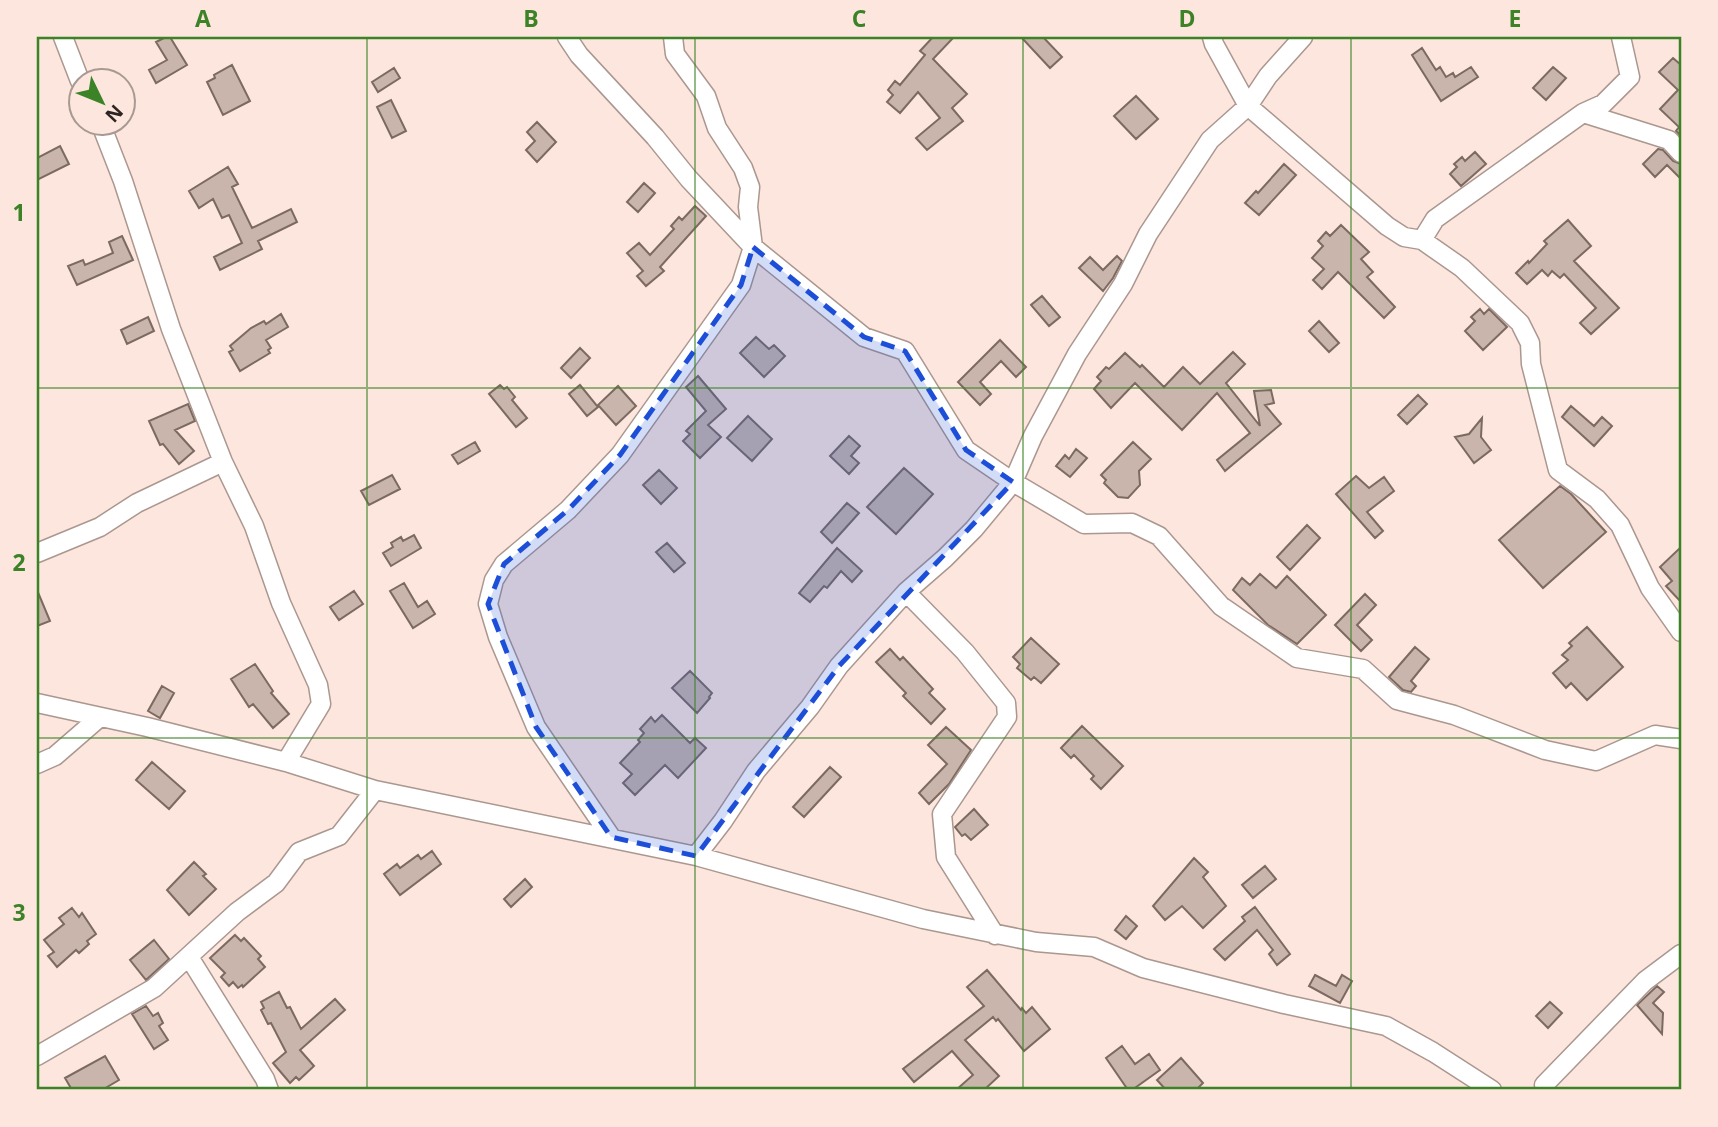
<svg xmlns="http://www.w3.org/2000/svg" width="1718" height="1127" viewBox="0 0 1718 1127" font-family="'Open Sans',sans-serif">
<style>
.building{fill:#c9b5ab;stroke:#7c6a61;stroke-width:2}
.lines{fill:none;stroke-linecap:round;stroke-linejoin:round}
.minor-casing{stroke:#ab978f;stroke-width:21}
.minor{stroke:#fff;stroke-width:18}
.marked{fill:#1d4ed8;fill-opacity:0.2;stroke:#1d4ed8;stroke-width:5;stroke-dasharray:14 9;stroke-linejoin:round}
.grid{fill:none;stroke:#3c8227;stroke-width:2;stroke-opacity:0.55}
.neatline{fill:none;stroke:#3c8227;stroke-width:2.5}
.grid-label{font-size:23px;text-anchor:middle;font-weight:bold;fill:#3c8227}
</style>
<rect width="100%" height="100%" fill="#fce6dd"/>
<path class="building" d="M166,37H170L187,65L156,83L149,70L167,60L156,42Z
M933,37H954L933,59L967,94L952,108L963,121L927,150L916,138L940,118L918,92L900,113L887,102L893,95L888,90L895,81L900,85L925,55L920,51Z
M1021,37H1043L1062,57L1050,68Z
M1422,48L1436,70L1440,67L1446,77L1453,73L1455,77L1471,67L1478,77L1441,101L1412,55Z
M1673,58L1681,65V136L1676,131L1679,127L1660,109L1678,90L1659,72Z
M232,65L250,101L223,115L207,82L215,78L214,75Z
M1553,67L1566,78L1546,100L1533,88Z
M394,68L400,78L378,92L372,82Z
M1136,96L1158,119L1136,139L1114,116Z
M391,100L406,131L392,138L377,107Z
M537,122L556,142L537,162L526,150L535,141L527,132Z
M60,146L69,164L37,180V158Z
M1658,149L1663,150L1673,161L1681,164V179L1667,165L1655,177L1643,164Z
M1475,152L1486,164L1461,186L1450,174L1457,167L1454,164L1462,157L1465,161Z
M1284,164L1296,175L1259,215L1245,203L1256,191L1258,193Z
M228,167L238,184L232,187L252,228L291,209L297,222L258,241L262,249L220,270L214,257L242,243L229,215L222,218L213,199L199,208L189,191Z
M644,183L655,193L638,212L627,202Z
M695,206L706,216L660,267L664,271L646,286L637,276L643,271L627,253L639,243L650,255L674,229L671,226L679,217L682,220Z
M1568,220L1591,246L1574,261L1619,308L1591,334L1580,323L1596,308L1564,274L1560,278L1552,271L1548,276L1542,270L1527,284L1516,273L1528,261L1529,263L1547,244L1544,241Z
M1341,225L1369,252L1361,259L1373,272L1367,277L1395,307L1384,318L1338,272L1322,289L1313,280L1324,269L1312,258L1323,246L1318,241L1326,232L1330,236Z
M122,236L133,260L77,285L68,266L83,260L85,265L113,253L109,242Z
M1117,256L1122,261L1113,278L1103,291L1079,268L1090,257L1103,270Z
M1042,296L1060,317L1049,326L1031,305Z
M1480,309L1484,314L1489,309L1507,327L1483,350L1465,331L1475,321L1471,317Z
M281,314L288,327L266,340L271,348L268,350L270,353L240,371L229,352L233,350L230,346L251,328L264,321L266,324Z
M148,317L154,331L127,344L121,330Z
M1319,321L1339,343L1329,352L1309,331Z
M756,337L769,349L774,345L785,356L764,377L740,353Z
M1000,340L1026,367L1016,377L1001,361L980,382L991,394L980,405L958,382Z
M580,348L590,358L571,378L561,368Z
M1233,352L1245,364L1226,383L1260,426L1254,391L1271,390L1274,403L1265,405L1281,424L1225,471L1217,460L1250,433L1217,393L1182,430L1135,383L1111,408L1094,389L1101,381L1097,377L1106,367L1109,369L1125,353L1140,367L1142,365L1164,387L1183,367L1200,384Z
M698,376L726,409L708,425L721,437L700,458L683,441L690,434L686,431L706,411L686,387Z
M500,385L504,389L507,387L515,397L512,400L527,418L516,427L489,394Z
M580,385L598,407L587,416L569,394Z
M618,386L636,406L616,425L598,405Z
M1418,395L1427,404L1407,424L1398,415Z
M188,404L195,421L175,430L194,451L179,464L163,444L160,445L149,421Z
M1571,406L1594,426L1602,417L1612,426L1594,446L1562,417Z
M748,416L772,439L752,461L727,438Z
M1482,418L1481,437L1491,450L1474,463L1455,437L1469,434Z
M849,436L860,446L851,456L859,463L849,474L830,456Z
M475,442L480,451L458,464L452,455Z
M1133,442L1151,459L1139,471L1140,485L1128,498L1118,497L1104,483L1106,480L1101,475Z
M1076,449L1087,458L1070,477L1056,466L1065,455L1069,459Z
M904,468L933,494L896,534L867,507Z
M659,470L677,488L661,504L643,485Z
M392,475L400,489L369,505L361,491Z
M1356,476L1369,488L1384,477L1394,491L1367,512L1383,531L1375,538L1336,494Z
M1560,486L1571,494L1606,532L1543,588L1499,540Z
M847,503L859,513L832,543L821,532Z
M1307,525L1320,538L1290,570L1277,557Z
M414,535L421,548L391,566L383,553L393,547L391,543L401,537L403,541Z
M667,543L685,563L674,572L656,552Z
M1681,547V602L1666,586L1672,581L1660,567Z
M837,548L862,571L852,582L841,571L827,588L824,586L810,602L799,593Z
M1260,574L1276,588L1287,576L1326,615L1297,644L1268,625L1233,590L1242,578L1250,585Z
M404,583L418,607L427,601L435,614L413,628L390,591Z
M37,590L50,621L37,626Z
M354,591L363,604L339,620L330,607Z
M1365,594L1376,605L1357,625L1372,640L1361,651L1335,625Z
M1587,627L1623,667L1587,700L1571,683L1566,688L1553,673L1568,660L1562,655L1572,646L1569,643Z
M1031,638L1059,664L1041,683L1034,677L1031,680L1017,668L1020,664L1013,657Z
M1415,647L1429,659L1411,681L1416,686L1411,692L1403,690L1389,677Z
M890,649L900,660L903,657L933,689L929,693L945,709L931,724L903,696L906,693L876,662Z
M255,664L273,691L271,693L289,714L273,728L253,704L249,707L231,679Z
M690,671L712,693L709,697L710,698L697,713L672,688Z
M162,686L174,693L160,718L148,711Z
M662,715L690,743L695,738L706,748L678,778L665,765L635,795L623,783L632,774L620,763L640,742L638,740L644,733L640,729L651,717L655,722Z
M1082,726L1123,766L1101,789L1091,779L1094,776L1074,755L1071,758L1061,748Z
M946,727L971,750L949,784L929,804L919,793L947,764L928,745Z
M152,762L185,791L169,809L136,780Z
M830,767L841,777L804,817L793,807Z
M974,809L988,825L971,840L965,834L962,836L955,827Z
M432,851L441,864L400,895L384,874L397,864L400,868L418,855L421,859Z
M1194,858L1208,872L1203,877L1226,906L1203,928L1182,906L1165,920L1153,906Z
M194,862L206,874L203,876L216,889L189,915L167,890Z
M1265,866L1276,879L1253,898L1242,885Z
M525,879L532,887L511,907L504,899Z
M1255,907L1290,954L1277,965L1269,954L1273,950L1257,930L1225,960L1214,949L1245,921L1242,917Z
M72,908L79,917L82,913L96,934L87,941L89,944L79,953L76,950L57,967L48,956L54,952L44,940L64,924L59,918Z
M1126,916L1137,926L1126,939L1115,930Z
M235,935L241,941L244,938L261,956L258,959L265,967L243,987L242,985L238,988L233,982L229,986L221,977L225,973L210,958Z
M154,940L169,959L146,980L130,960Z
M987,970L1021,1010L1022,1008L1026,1013L1032,1007L1050,1029L1024,1051L998,1019L996,1021L993,1017L965,1040L999,1076L984,1090H956L973,1075L952,1051L914,1082L903,1069L984,1006L967,987Z
M1315,975L1336,986L1342,975L1352,981L1340,1003L1309,986Z
M1657,986L1664,992L1653,1003L1663,1013L1662,1034L1637,1005Z
M279,992L287,1008L290,1007L301,1029L335,999L345,1010L300,1050L314,1066L299,1080L296,1077L290,1083L273,1063L286,1052L271,1023L268,1024L261,1010L264,1008L261,1002Z
M1550,1002L1562,1013L1548,1028L1536,1016Z
M146,1006L153,1016L158,1013L163,1023L159,1026L168,1040L154,1049L132,1014Z
M1122,1046L1135,1064L1149,1054L1160,1070L1132,1090H1128L1106,1058Z
M105,1056L119,1080L102,1090H72L65,1078Z
M1181,1058L1203,1083L1196,1090H1166L1157,1080Z"/>
<g class="lines">
<g class="minor-casing">
<path id="minor" d="M63,37L80,81
M567,37L579,55L655,137L689,179L753,247L864,337L905,351L966,450L1013,482L1084,524L1132,523L1159,536L1221,606L1297,658L1363,669L1397,700L1454,715L1545,750L1596,761L1655,735L1681,739
M1212,37L1214,44L1248,106L1387,226L1404,237L1422,240L1462,268L1520,323L1530,343L1531,364L1558,470L1597,499L1620,525L1650,588L1681,632
M1583,113L1603,104L1630,77L1621,37
M100,122L123,181L171,329L223,462L254,526L281,603L318,685L321,704L286,762
M1422,240L1435,219L1583,113L1669,140L1681,153
M37,553L100,527L137,503L223,462
M906,592L965,652L1006,703L1007,717L942,814L946,857L995,935
M37,703L147,727L286,762L375,790L696,856L923,919L1036,942L1094,947L1143,968L1284,1004L1386,1026L1433,1052L1492,1090
M37,764L55,756L100,717
M611,837L536,727L498,637L488,604L494,580L504,564L568,510L620,455L741,285L753,247L748,207L750,187L743,168L717,128L706,96L675,54L673,37
M696,856L723,821L756,771L810,707L839,666L906,592L945,558L974,529L1013,482L1033,436L1077,354L1123,284L1148,234L1210,140L1248,106L1268,76L1303,37
M189,957L265,1079L269,1090
M37,1056L154,988L237,912L276,883L299,852L339,836L375,790
M1544,1085L1645,981L1681,954"/>
</g>
<use href="#minor" class="minor"/>
</g>
<path class="marked" d="M753,247L864,337L905,351L966,450L1013,482L839,666L696,856L611,837L536,727L488,604L504,564L568,510L620,455L741,285Z"/>
<path class="grid" d="M367,37V1090M695,37V1090M1023,37V1090M1351,37V1090M37,388H1681M37,738H1681"/>
<rect width="1718" height="1127" fill="none" stroke="#fce6dd" stroke-width="77"/>
<g transform="translate(102 102) rotate(133)"><circle r="33" fill="#fce6dd" stroke="#a99992" stroke-width="2"/>
<path d="M0-5L12 26L0 18L-12 26Z" fill="#3c8227"/>
<text y="-10" font-size="19" font-weight="bold" text-anchor="middle" fill="#2d2522">N</text>
</g>
<rect x="38" y="38" width="1642" height="1050" class="neatline"/>
<g class="grid-label">
<text x="203" y="27">A</text>
<text x="531" y="27">B</text>
<text x="859" y="27">C</text>
<text x="1187" y="27">D</text>
<text x="1515" y="27">E</text>
<text x="19" y="221">1</text>
<text x="19" y="571">2</text>
<text x="19" y="921">3</text>
</g>
</svg>
